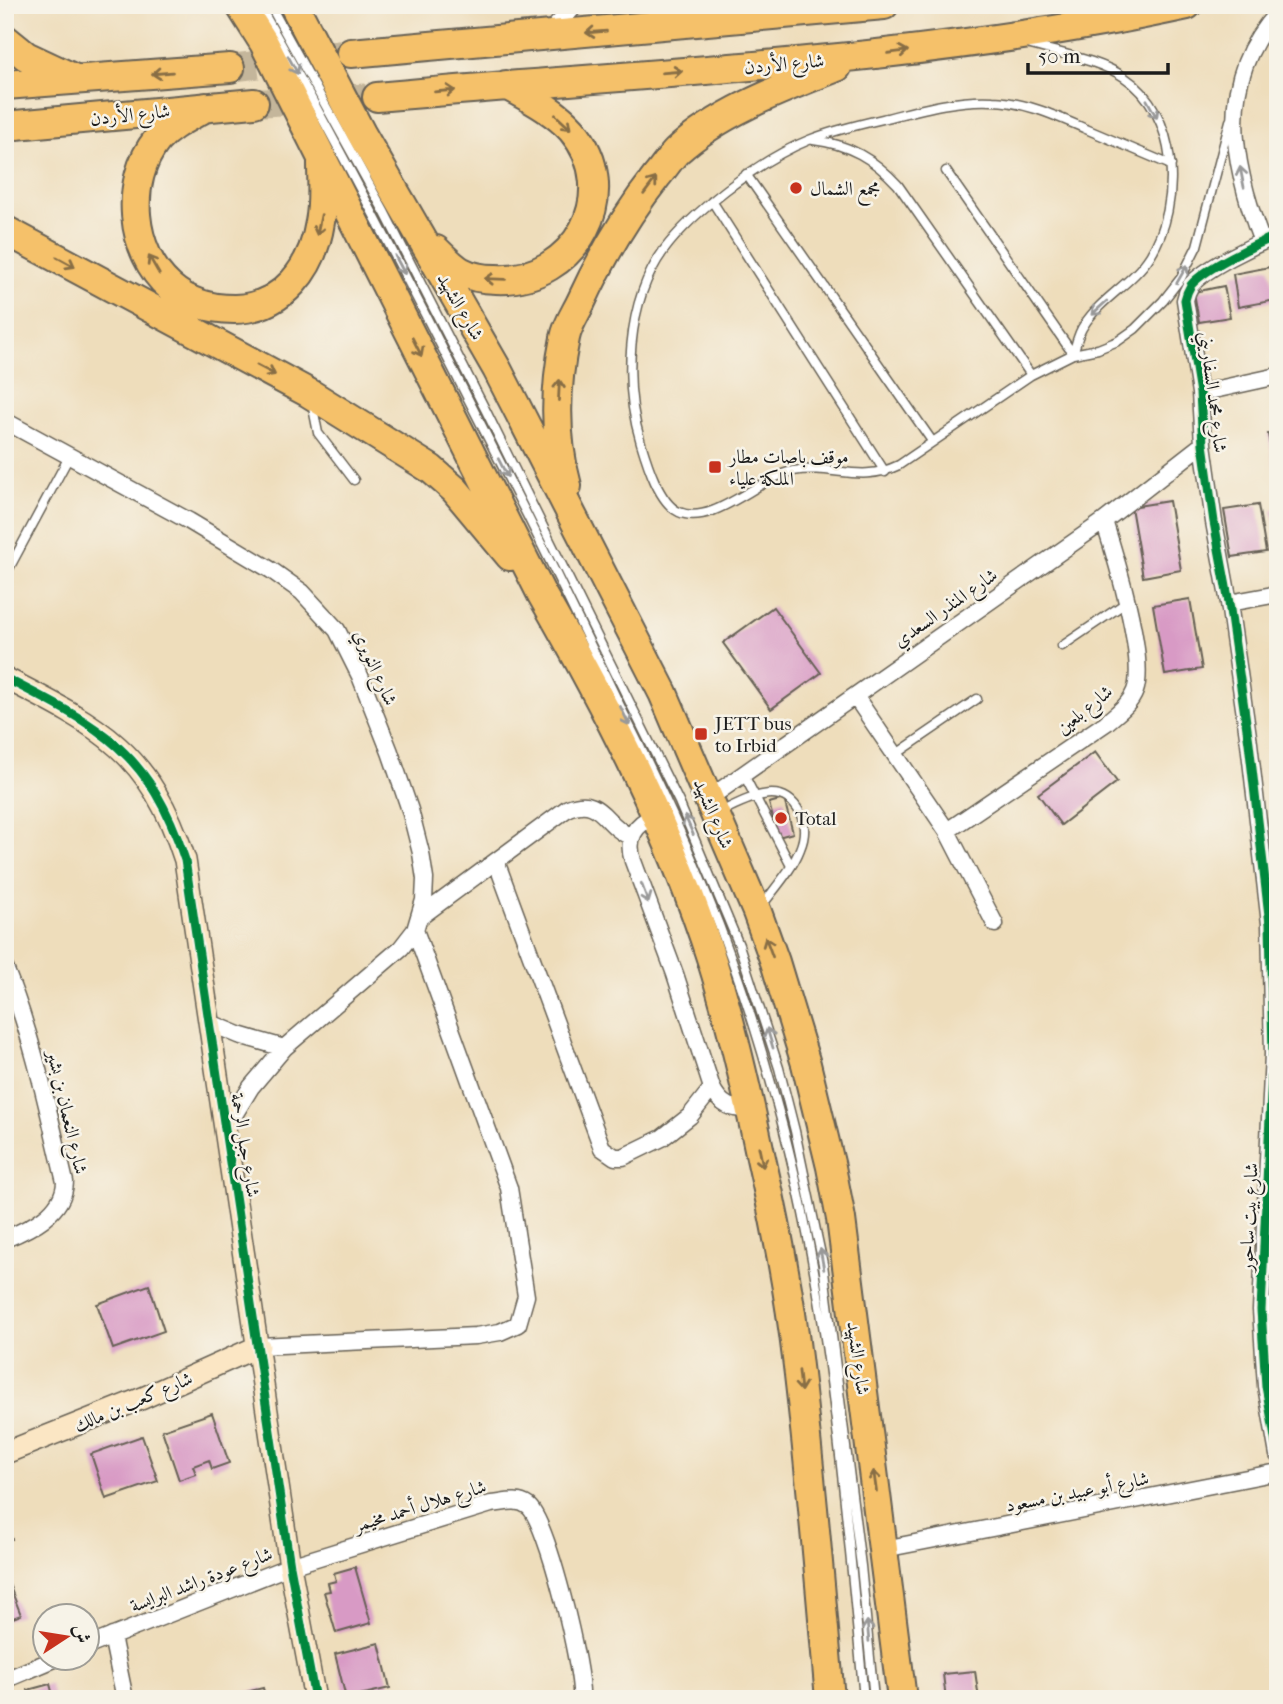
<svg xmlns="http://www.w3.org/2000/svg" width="1283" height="1704" viewBox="0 0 1283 1704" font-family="'IM FELL French Canon',Amiri,serif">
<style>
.building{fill:#d89ac5}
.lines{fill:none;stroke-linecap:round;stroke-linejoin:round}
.highway-tunnel{stroke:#c4b69b;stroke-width:28;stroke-dasharray:28 14;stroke-linecap:butt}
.lane-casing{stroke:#666054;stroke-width:11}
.street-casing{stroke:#666054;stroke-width:19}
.secondary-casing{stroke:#666054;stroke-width:24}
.highway-casing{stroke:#666054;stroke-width:32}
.lane{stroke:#fff;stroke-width:8}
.street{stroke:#fff;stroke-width:16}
.secondary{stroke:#fbe6c4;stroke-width:21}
.highway{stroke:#f5c16b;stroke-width:28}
.cycleway-casing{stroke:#f7f3e8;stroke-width:13}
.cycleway{stroke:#00873e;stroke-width:9}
.oneway{stroke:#886e44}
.oneway2{stroke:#999}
.poi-dot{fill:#c8321e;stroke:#f7f3e8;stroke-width:2.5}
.labels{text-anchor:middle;stroke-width:5;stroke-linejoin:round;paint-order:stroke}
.street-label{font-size:19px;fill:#1c1c1c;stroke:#f7f3e8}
.poi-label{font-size:19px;fill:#1c1c1c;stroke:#f7f3e8;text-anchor:start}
</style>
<rect width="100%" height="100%" fill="#f7f3e8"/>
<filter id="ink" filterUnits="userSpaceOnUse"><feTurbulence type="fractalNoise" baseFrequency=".0143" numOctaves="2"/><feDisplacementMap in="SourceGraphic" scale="14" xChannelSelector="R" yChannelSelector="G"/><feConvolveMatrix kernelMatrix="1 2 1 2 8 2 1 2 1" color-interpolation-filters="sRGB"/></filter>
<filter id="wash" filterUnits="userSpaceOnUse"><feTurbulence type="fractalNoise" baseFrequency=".00686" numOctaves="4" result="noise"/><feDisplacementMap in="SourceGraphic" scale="28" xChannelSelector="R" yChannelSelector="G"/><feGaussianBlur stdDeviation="1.57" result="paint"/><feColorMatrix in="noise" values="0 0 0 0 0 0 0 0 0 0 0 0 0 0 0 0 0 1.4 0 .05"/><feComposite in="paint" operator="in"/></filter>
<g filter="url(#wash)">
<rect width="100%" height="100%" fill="#edb"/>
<g id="blocks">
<path class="building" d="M1270,267L1276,300L1238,307L1233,274Z
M1224,286L1230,317L1199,322L1194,292Z
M1278,432V476H1276L1268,434Z
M1169,501L1181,570L1143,577L1131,507Z
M1258,505L1266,552L1232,557L1224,510Z
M1278,509V532H1277L1272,510Z
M1190,599L1202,669L1165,675L1153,605Z
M773,607L821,673L771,709L723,643Z
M1095,752L1117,782L1061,825L1038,794Z
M784,799L793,833L778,837L769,803Z
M149,1285L164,1331L113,1349L97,1304Z
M212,1413L229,1463L212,1469L209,1460L193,1466L196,1474L179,1480L162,1430Z
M142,1436L158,1481L106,1499L91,1454Z
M5,1520L12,1539L5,1541Z
M355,1567L371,1623L336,1633L324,1592L330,1591L328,1583L336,1581L334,1573Z
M5,1574L21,1615L5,1621Z
M379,1643L390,1688L346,1698L335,1654Z
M975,1671L979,1699H946L943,1674Z
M50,1684L54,1699H31L28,1690Z
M263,1688L266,1699H221V1698Z"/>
</g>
</g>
<g filter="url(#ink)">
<use href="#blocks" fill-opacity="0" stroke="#666054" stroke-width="2"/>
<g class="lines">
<path class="highway-tunnel" d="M230,68L351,53
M254,103L377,97"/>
<g class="lane-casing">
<path id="lane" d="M259,5C355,172 440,344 527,515C560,581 591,646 623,712C653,772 682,832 707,895C736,965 759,1038 779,1112C831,1303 845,1502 864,1699
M270,5L385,213L486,411L679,802L739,945L779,1068L795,1131L823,1264L861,1566L874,1699
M1028,44C1057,53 1099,60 1124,77C1179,113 1183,204 1150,256C1133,283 1101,298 1084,325C1078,333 1076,345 1073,354
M813,140C849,144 874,159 898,185L1031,375
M1171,165C1143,153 1114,141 1086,129C1056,116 1026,102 993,101C957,99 922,109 887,118C861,124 834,130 809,140C779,152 752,170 726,190C703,208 681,227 664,250C626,302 623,384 641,443C647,463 659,503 679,512C713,527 758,478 793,471C833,464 860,484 899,465L1031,375L1073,354L1098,349L1118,341L1135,329L1163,301L1181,278L1197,246L1230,121
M946,171L1073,354
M746,174L932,441
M712,201L885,472
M312,403L318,433L354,480
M5,576L70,455
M1062,646L1127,602
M895,755L977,699
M744,775L791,866
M720,812C746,800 782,778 800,813C806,825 805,837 800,849C792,870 774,889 761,907"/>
</g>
<g class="street-casing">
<path id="street" d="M549,33L576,5
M1278,235C1256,244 1205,268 1191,285C1188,290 1186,295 1185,300L1200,393L1203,444L1214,522L1229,603L1249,743L1270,924L1273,1054L1261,1310L1266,1386L1278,1455
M1262,242C1232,163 1215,80 1278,12
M1200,393L1278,376
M5,421L189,521L271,570L302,592L337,630L360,676L390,752L410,810L421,853L425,879L424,900L415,930L401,948L284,1048L251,1087L226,1128
M1229,603L1278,594
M855,696L947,831L995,924
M708,799L1104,521L1203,444
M655,816C634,824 626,839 633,861L675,974L712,1088C721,1106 732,1110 751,1109
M947,831L1106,723C1116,714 1130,705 1135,691C1147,659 1115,555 1104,521
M496,861L602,1148L615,1157H623L662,1138L690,1116L712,1088
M420,917L568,808C602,795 603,825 631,837
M5,968C33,1037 48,1110 65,1182C64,1213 29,1229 5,1239
M208,1022L239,1035L284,1048
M1261,1310L1278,1304
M259,1346L476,1336L500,1332L518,1324L526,1296L509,1188L415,930
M884,1549L1278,1472
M112,1636L125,1699
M88,1646L290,1566L491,1504C504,1503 517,1498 528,1506C547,1520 584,1672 581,1699
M5,1680L57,1658"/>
</g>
<g class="secondary-casing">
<path id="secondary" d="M5,678C101,727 150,752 185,860L290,1566L315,1699
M5,1453L143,1398L259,1346"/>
</g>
<g class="highway-casing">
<path id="highway" d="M240,5L264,43L541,593C608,710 671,832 712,961C732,1025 747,1091 761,1158C776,1224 789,1290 797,1358C811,1471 820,1585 830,1699
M294,5L361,133L497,369L663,693L757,912L775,962L806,1064L831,1167L841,1219L902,1699
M5,39L26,56L73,78
M351,53L884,5
M5,85L230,68
M377,97C647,72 921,63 1187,5
M206,107C189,117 170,125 157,140C124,181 130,252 170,287C188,303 211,309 234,309C283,308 313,268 320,222C324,203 322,183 322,163
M5,126L254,103
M5,230L309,393L431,469L455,490L510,556
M436,250C443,257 451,265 460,271C471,277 483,279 496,279C576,283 625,192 572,130C554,110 529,98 506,85
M567,486C554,438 555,386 565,338C567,326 575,314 580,304C601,258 626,215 657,176C664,168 670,158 677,151C721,111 784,88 837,67"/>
</g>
<use href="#lane" class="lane"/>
<use href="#street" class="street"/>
<use href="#secondary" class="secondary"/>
<use href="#highway" class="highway"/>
<g class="cycleway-casing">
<path id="cycleway" d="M1278,235C1256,244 1205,268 1191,285C1188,290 1186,295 1185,300L1200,393L1203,444L1214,522L1229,603L1249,743L1270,924L1273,1054L1261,1310L1266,1386L1278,1455
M5,678C101,727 150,752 185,860L290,1566L315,1699"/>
</g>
<use href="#cycleway" class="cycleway"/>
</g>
<defs><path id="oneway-shaft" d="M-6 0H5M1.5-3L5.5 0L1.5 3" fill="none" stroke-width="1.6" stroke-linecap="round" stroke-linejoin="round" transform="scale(1.75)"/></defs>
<g class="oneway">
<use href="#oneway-shaft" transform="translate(596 32) rotate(175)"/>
<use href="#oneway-shaft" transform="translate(898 52) rotate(-8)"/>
<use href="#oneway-shaft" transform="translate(672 72) rotate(-5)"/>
<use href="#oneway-shaft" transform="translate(162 73) rotate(175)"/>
<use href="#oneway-shaft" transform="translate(445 91) rotate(-5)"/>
<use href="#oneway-shaft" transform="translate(563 122) rotate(43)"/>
<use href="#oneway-shaft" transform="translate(650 186) rotate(-53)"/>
<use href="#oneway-shaft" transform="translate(319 225) rotate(102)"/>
<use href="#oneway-shaft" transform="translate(66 262) rotate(29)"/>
<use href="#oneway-shaft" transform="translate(154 265) rotate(-120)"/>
<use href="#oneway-shaft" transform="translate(495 279) rotate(-178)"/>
<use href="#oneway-shaft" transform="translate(417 347) rotate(63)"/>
<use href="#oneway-shaft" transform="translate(266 370) rotate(28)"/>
<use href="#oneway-shaft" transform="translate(559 390) rotate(-87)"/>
<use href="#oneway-shaft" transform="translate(769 947) rotate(-110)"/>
<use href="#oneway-shaft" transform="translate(761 1157) rotate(78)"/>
<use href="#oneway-shaft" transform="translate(800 1381) rotate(84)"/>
<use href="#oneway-shaft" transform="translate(875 1481) rotate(-98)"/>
</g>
<g class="oneway2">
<use href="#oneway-shaft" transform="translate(293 65) rotate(61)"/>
<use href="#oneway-shaft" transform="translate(1152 109) rotate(61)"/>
<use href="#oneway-shaft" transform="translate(1242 177) rotate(-101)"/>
<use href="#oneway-shaft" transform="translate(400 265) rotate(62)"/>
<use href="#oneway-shaft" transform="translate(1182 274) rotate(-60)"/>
<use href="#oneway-shaft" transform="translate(1099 308) rotate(138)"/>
<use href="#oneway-shaft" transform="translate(503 468) rotate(63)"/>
<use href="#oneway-shaft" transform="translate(625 716) rotate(64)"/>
<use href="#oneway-shaft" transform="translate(689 825) rotate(-114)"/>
<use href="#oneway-shaft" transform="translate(645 893) rotate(69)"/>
<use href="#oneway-shaft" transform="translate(770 1038) rotate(-107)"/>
<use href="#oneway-shaft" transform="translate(822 1259) rotate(-100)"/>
<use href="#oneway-shaft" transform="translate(868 1631) rotate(-95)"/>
</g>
</g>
<g class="poi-dot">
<circle cx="796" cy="188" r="7"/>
<rect x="708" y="460" width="14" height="14" rx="3.5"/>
<rect x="694" y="727" width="14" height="14" rx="3.5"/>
<circle cx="781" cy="818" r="7"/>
</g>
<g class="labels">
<g class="street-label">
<text transform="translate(784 63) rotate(-5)" y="7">شارع الأردن</text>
<text transform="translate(130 114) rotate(-6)" y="7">شارع الأردن</text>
<text transform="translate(461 306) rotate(60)" y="7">شارع الشهيد</text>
<text transform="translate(1214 392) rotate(83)" y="7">شارع محمد السفاريني</text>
<text transform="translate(945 607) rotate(-35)" y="7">شارع المنذر السعدي</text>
<text transform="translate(376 667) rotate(66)" y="7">شارع النويري</text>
<text transform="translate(1084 709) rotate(-39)" y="7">شارع بلعين</text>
<text transform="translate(714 813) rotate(67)" y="7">شارع الشهيد</text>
<text transform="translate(68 1112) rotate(77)" y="7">شارع النعمان بن بشير</text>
<text transform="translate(246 1145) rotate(81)" y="7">شارع جبل الرحمة</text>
<text transform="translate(1248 1217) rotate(-87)" y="7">شارع بيت ساحور</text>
<text transform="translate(859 1358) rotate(82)" y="7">شارع الشهيد</text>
<text transform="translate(133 1401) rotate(-23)" y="7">شارع كعب بن مالك</text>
<text transform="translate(1077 1491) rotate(-11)" y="7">شارع أبو عبيد بن مسعود</text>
<text transform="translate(420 1505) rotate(-17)" y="7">شارع هلال أحمد مخيمر</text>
<text transform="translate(201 1579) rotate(-21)" y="7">شارع عودة راشد البرايسة</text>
</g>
<g class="poi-label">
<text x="810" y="195">مجمع الشمال</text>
<text x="729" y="463">موقف باصات مطار<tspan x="729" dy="22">الملكة علياء</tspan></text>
<text x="715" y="730">JETT bus<tspan x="715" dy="22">to Irbid</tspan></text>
<text x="795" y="825">Total</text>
</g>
</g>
<rect width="1283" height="1704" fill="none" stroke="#f7f3e8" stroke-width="28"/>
<g transform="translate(66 1637) rotate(78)"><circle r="33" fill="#f7f3e8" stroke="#9f9d96" stroke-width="2"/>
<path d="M0-5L12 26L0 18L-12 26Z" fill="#c8321e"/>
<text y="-10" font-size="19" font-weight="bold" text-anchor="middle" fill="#1c1c1c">ش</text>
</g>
<path d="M1028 63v10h140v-10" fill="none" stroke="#1c1c1c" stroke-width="3.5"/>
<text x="1038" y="63" font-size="21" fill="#1c1c1c" stroke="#f7f3e8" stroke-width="5" paint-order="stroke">50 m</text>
</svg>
